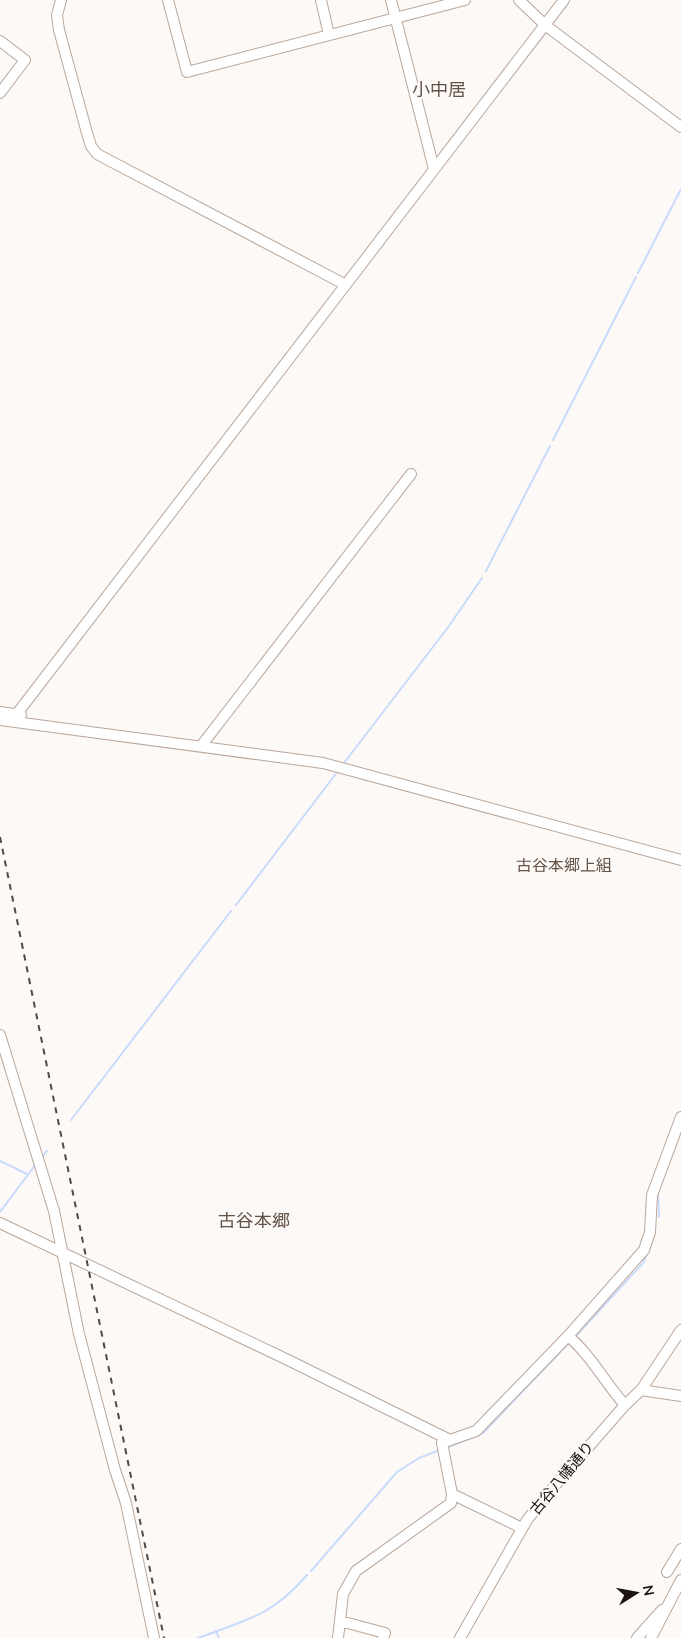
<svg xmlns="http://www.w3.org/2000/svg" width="681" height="1638" viewBox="0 0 681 1638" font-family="'Nunito Sans','Noto Sans JP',sans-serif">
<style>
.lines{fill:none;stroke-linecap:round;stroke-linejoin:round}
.stream{stroke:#c9dafc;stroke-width:2}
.minor-casing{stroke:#baa79b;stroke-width:12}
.minor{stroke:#fff;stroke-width:10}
.rail{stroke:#504946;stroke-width:2;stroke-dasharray:6 6;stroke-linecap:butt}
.labels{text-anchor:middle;stroke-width:4.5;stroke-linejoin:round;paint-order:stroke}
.street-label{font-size:15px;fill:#1a130f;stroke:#fdf9f6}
.neighbourhood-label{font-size:16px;fill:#645349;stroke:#fdf9f6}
.quarter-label{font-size:18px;fill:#645349;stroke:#fdf9f6}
</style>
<rect width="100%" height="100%" fill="#fdf9f6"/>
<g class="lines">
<path class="stream" d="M638,273L681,189
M553,440L636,277
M486,571L550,446
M344,763L449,626L482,578
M236,905L338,771
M71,1120L231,911
M41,1158L47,1151
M0,1161L27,1174
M658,1192L659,1217
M0,1212L36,1164
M575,1337L643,1263L648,1252
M446,1448L483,1433L570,1342
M311,1571L397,1472L419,1458L440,1450
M216,1631L219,1638
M198,1638C246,1620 272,1616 307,1575"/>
<g class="minor-casing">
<path id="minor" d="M61,0L57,15L59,30L87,133L91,146L97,154L346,285
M168,0L187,72L465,0
M321,0L329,35
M391,0L434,169
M519,0L545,25L681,127
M0,41L25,60L0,93
M0,712L21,715
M16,715L564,0
M0,720L323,763L681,860
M201,746L411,474
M0,1035L54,1211L79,1334L115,1470L126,1503L154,1638
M0,1223L288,1360L450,1440L476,1431L568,1336L644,1250L650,1232L652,1195L681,1117
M568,1336C591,1355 605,1383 625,1405
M641,1390L681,1396
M452,1494L522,1528
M667,1572L681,1549
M340,1621L385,1633L383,1638
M338,1638L343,1594L356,1571L451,1503L452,1494L442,1443L450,1440
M460,1638L527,1520L551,1490L625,1405L641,1390L681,1330
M637,1638L662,1610
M651,1638L681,1580"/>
</g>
<use href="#minor" class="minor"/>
<path class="rail" d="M0,837L164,1638"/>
</g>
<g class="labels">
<g class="street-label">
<text transform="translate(562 1478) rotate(-50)" y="5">古谷八幡通り</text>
</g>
<g class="neighbourhood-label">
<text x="564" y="871">古谷本郷上組</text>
</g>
<g class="quarter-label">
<text x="439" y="96">小中居</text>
<text x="254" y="1227">古谷本郷</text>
</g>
</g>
<g transform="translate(636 1593) rotate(79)" stroke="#fdf9f6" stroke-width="4" paint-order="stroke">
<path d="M0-4L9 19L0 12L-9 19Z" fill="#1a130f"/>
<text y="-8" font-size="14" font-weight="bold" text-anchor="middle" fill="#1a130f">N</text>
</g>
</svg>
